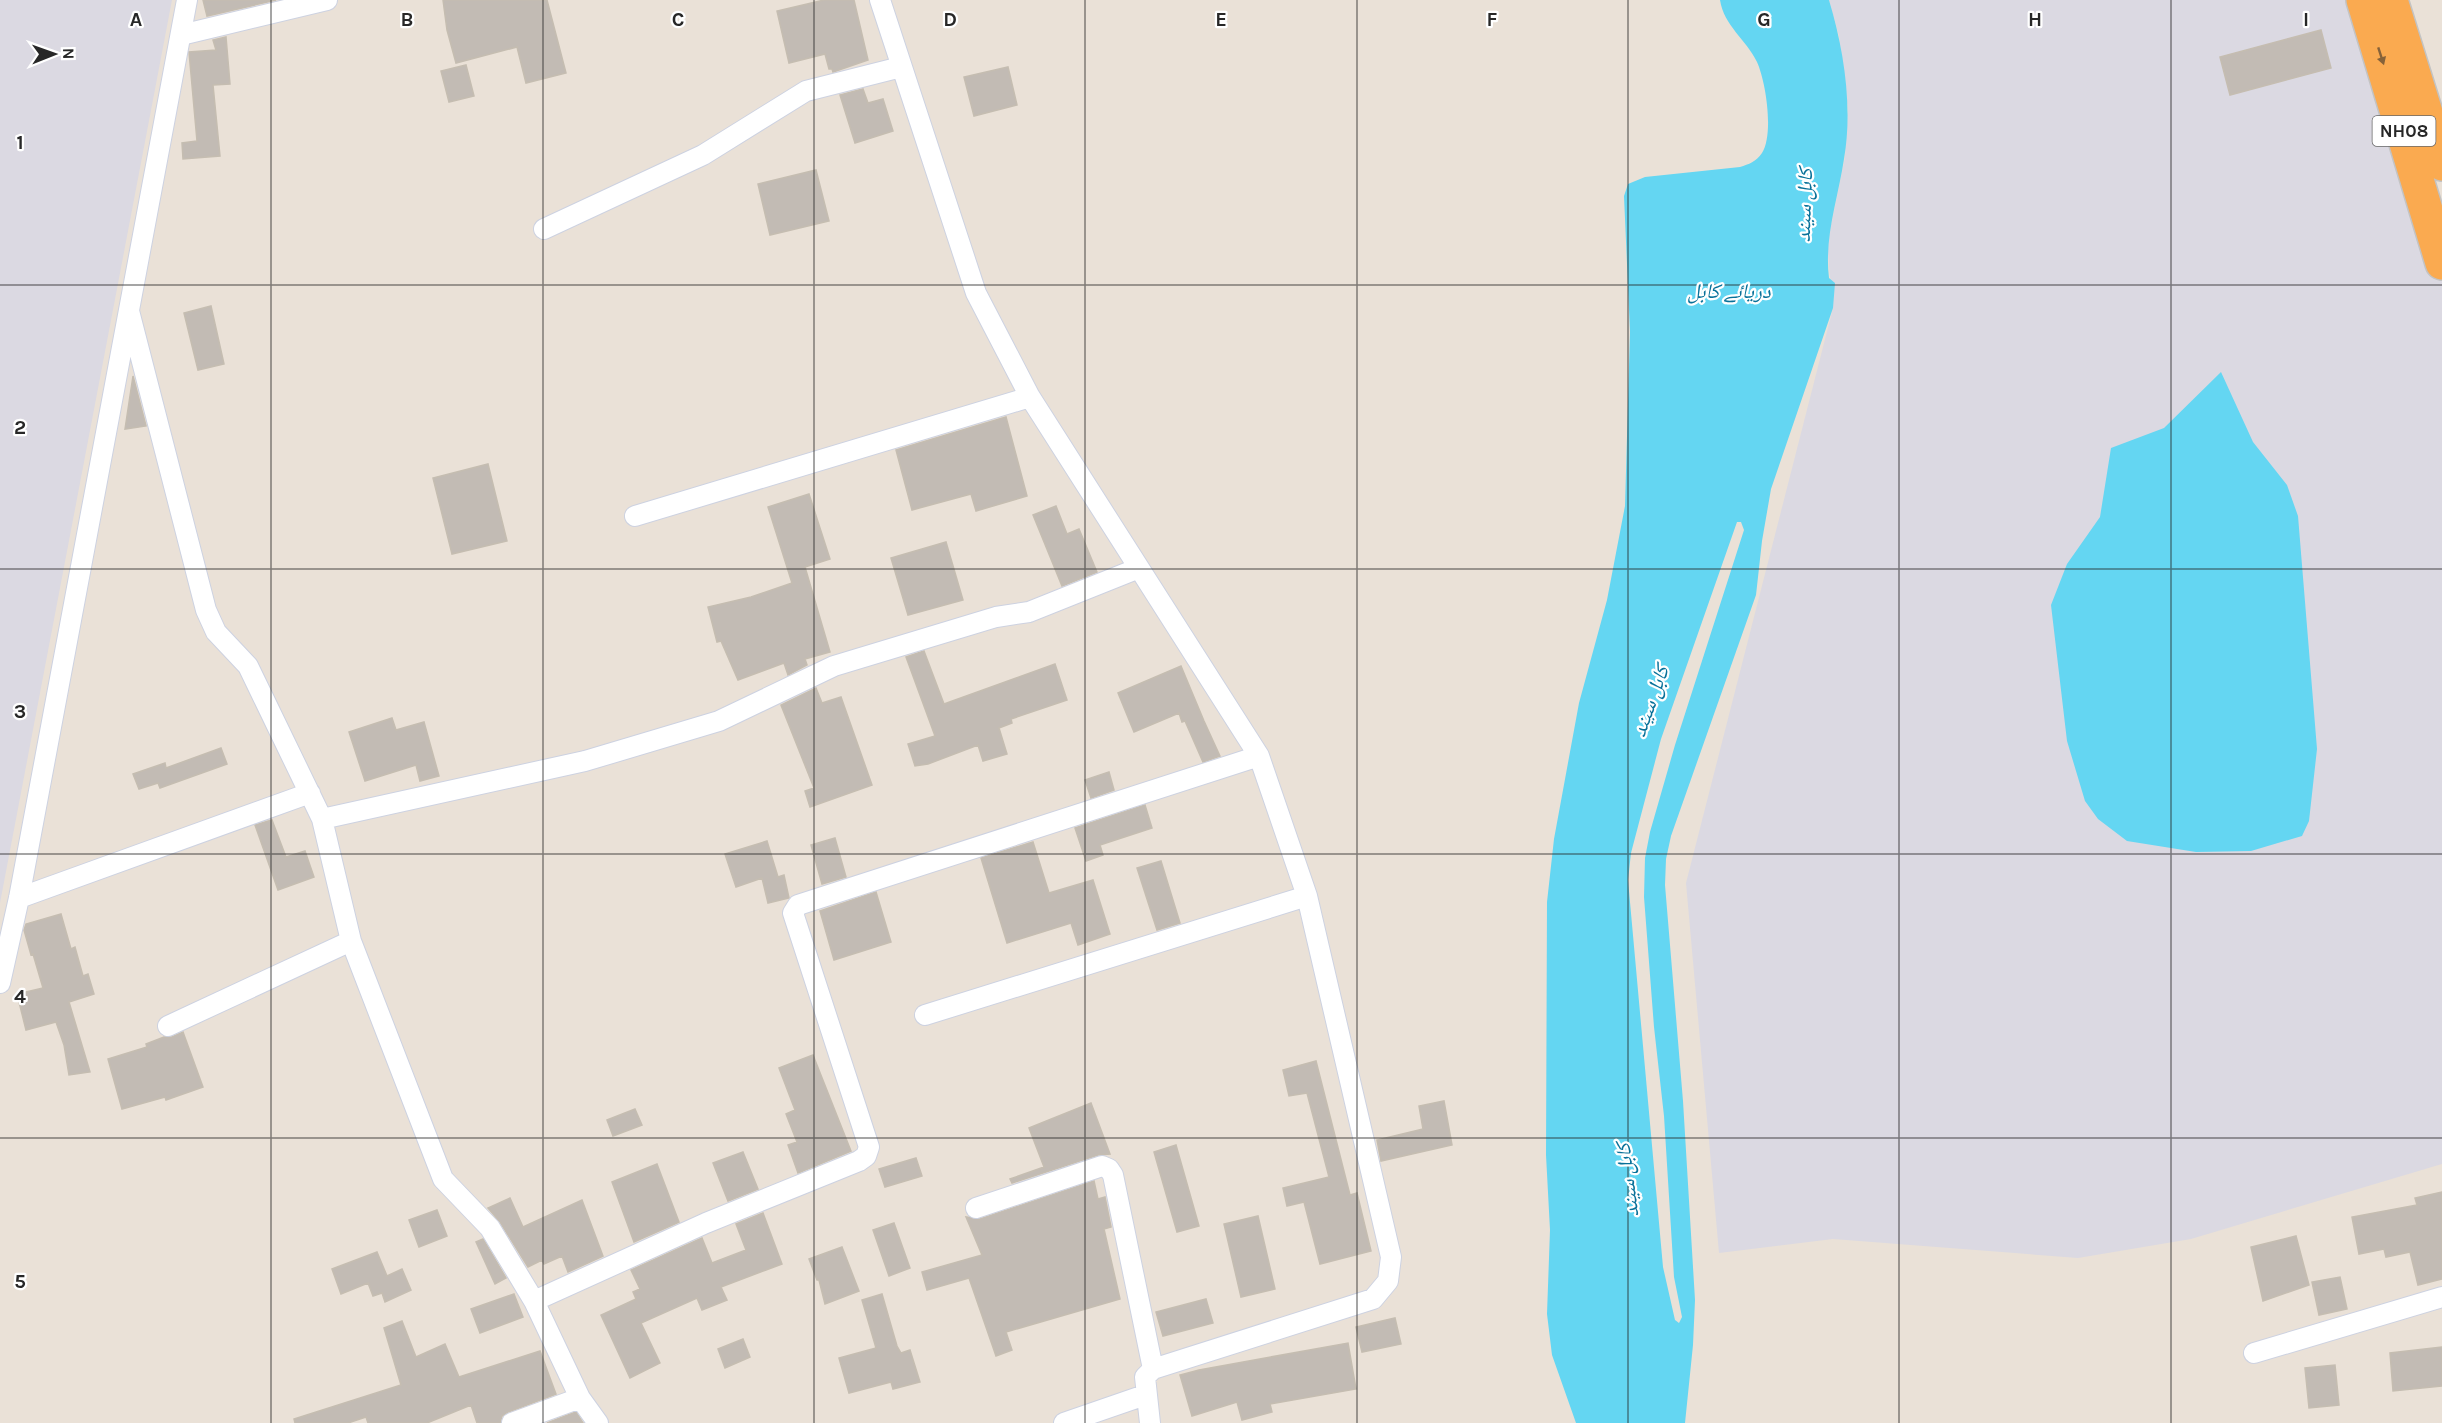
<svg xmlns="http://www.w3.org/2000/svg" width="2442" height="1423" viewBox="0 0 2442 1423" font-family="Karla,'Noto Naskh Arabic',sans-serif">
<style>
.industrial{fill:#dbd9e2}
.water{fill:#64d6f2;fill-rule:evenodd}
.building{fill:#c2bbb4;stroke:#c5bdb1;stroke-width:1.5}
.lines{fill:none;stroke-linecap:round;stroke-linejoin:round}
.minor-casing{stroke:#cdd2e1;stroke-width:22}
.trunk-casing{stroke:#c3c3c3;stroke-width:36}
.minor{stroke:#fff;stroke-width:20}
.trunk{stroke:#faaa50;stroke-width:33}
.oneway{fill:#866239}
.grid{fill:none;stroke:#272727;stroke-width:1.5;stroke-opacity:0.55}
.labels{text-anchor:middle;stroke-width:4.5;stroke-linejoin:round;paint-order:stroke}
.shield{fill:#fff;stroke:#686868;stroke-width:1.5}
.shield-label{font-size:18px;font-weight:bold;fill:#272727}
.water-label{font-size:21px;font-style:italic;fill:#087199;stroke:#fff}
.grid-label{font-size:20px;text-anchor:middle;font-weight:bold;fill:#272727;stroke:#fff;stroke-width:4.5;stroke-linejoin:round;paint-order:stroke}
</style>
<rect width="100%" height="100%" fill="#eae1d7"/>
<path class="industrial" d="M0,0H172L0,903Z
M1829,0H2363L2442,263V1164L2191,1239L2078,1258L1833,1239L1719,1253L1686,883L1833,308L1827,245L1845,157L1848,109L1839,36Z"/>
<path class="water" d="M1720,0H1829C1844,50 1853,107 1844,159C1838,199 1824,237 1829,278L1835,283L1833,308L1771,489L1762,541L1756,595L1671,836L1666,859L1665,885L1683,1101L1695,1300L1693,1345L1685,1423H1576L1552,1355L1547,1314L1550,1230L1546,1155L1547,902L1554,839L1579,703L1607,600L1625,506L1630,332L1624,196L1628,184L1645,177L1740,167C1749,164 1756,162 1762,153C1774,134 1766,82 1757,62C1746,39 1724,26 1720,0ZM1737,522H1741L1744,530L1675,745L1650,832L1645,858L1644,897L1654,1027L1664,1116L1674,1277L1682,1317L1679,1323L1675,1320L1663,1267L1628,880L1631,853L1661,739Z
M2221,372L2253,442L2287,485L2298,516L2317,749L2309,821L2302,836L2251,851L2196,852L2127,841L2098,819L2085,801L2067,741L2051,605L2067,564L2100,517L2111,448L2164,428Z"/>
<path class="building" d="M203,0H276L207,16Z
M443,0H547L566,73L526,83L517,47L456,63L447,30Z
M824,0H854L868,60L833,72L832,69H829L825,54L789,63L777,11Z
M2321,30L2331,68L2230,95L2220,57Z
M226,37L230,84L213,85L220,156L183,159L182,143L197,141L189,52L216,50L213,40Z
M466,65L474,96L449,102L441,71Z
M1008,67L1017,105L974,116L964,77Z
M863,89L868,103L883,99L893,131L855,143L840,95Z
M816,170L829,221L770,235L758,184Z
M211,306L224,364L198,370L184,313Z
M133,376L146,426L125,429Z
M1006,417L1027,496L976,511L971,494L912,510L896,450Z
M488,464L507,541L452,554L433,478Z
M809,494L830,559L805,567L830,652L805,659L807,665L788,675L784,663L738,680L721,641L717,642L708,607L751,597L792,583L768,507Z
M1056,506L1067,534L1079,529L1097,572L1062,586L1033,515Z
M946,542L963,600L908,615L891,558Z
M924,651L944,704L1055,664L1067,700L1011,719L1012,723L999,728L1007,754L983,761L978,745L928,764L915,766L908,744L935,736L906,657Z
M1181,666L1204,721L1220,756L1203,762L1185,721L1182,722L1179,713L1134,732L1118,693Z
M816,688L822,703L841,697L872,785L810,807L805,791L814,788L781,705Z
M392,718L396,730L424,722L439,776L420,781L416,765L365,781L349,732Z
M221,748L227,764L160,788L158,783L139,789L133,774L165,763L166,768Z
M1109,772L1114,790L1091,798L1085,780Z
M1145,805L1152,828L1100,845L1103,855L1086,861L1075,828Z
M272,820L286,857L305,851L314,877L278,890L255,825Z
M835,838L846,877L822,884L811,845Z
M767,841L778,877L784,875L789,898L768,903L762,878L736,887L725,854Z
M1033,842L1049,893L1093,880L1110,934L1078,945L1071,923L1007,943L981,858Z
M1161,861L1180,923L1157,930L1137,868Z
M876,892L891,942L834,960L820,911Z
M61,914L71,949L75,947L83,976L88,974L94,994L69,1002L90,1072L69,1075L64,1045L56,1022L26,1030L17,994L43,988L33,954L31,955L24,930L26,924Z
M183,1032L203,1087L166,1100L165,1097L122,1109L108,1059L147,1047L146,1044L164,1037H172Z
M813,1055L851,1151L798,1173L788,1145L797,1142L786,1114L795,1110L779,1068Z
M1316,1061L1350,1195L1357,1193L1371,1251L1320,1264L1304,1202L1287,1206L1283,1188L1329,1177L1307,1093L1289,1096L1283,1070Z
M1444,1101L1452,1145L1381,1161L1377,1140L1423,1129L1419,1106Z
M1091,1103L1110,1154L1098,1155L1012,1183L1010,1179L1044,1167L1029,1128Z
M635,1109L642,1125L613,1136L607,1120Z
M1176,1145L1199,1226L1177,1232L1154,1152Z
M743,1152L758,1189L728,1201L713,1163Z
M916,1158L922,1176L885,1187L879,1169Z
M657,1164L679,1222L634,1242L612,1182Z
M1094,1181L1098,1199L1105,1197L1111,1227L1104,1229L1120,1299L1006,1332L1012,1350L996,1356L969,1278L927,1290L922,1272L982,1255L966,1217L980,1219Z
M2442,1192V1279L2418,1285L2410,1252L2386,1257L2384,1249L2359,1254L2352,1217L2417,1205L2415,1198Z
M510,1198L523,1227L582,1200L603,1256L568,1272L562,1256L544,1264L542,1260L528,1267L500,1222L488,1208Z
M437,1210L447,1236L419,1247L409,1220Z
M763,1213L782,1264L721,1287L727,1300L702,1310L697,1298L641,1323L660,1363L630,1378L601,1315L636,1299L633,1292L640,1289L631,1270L702,1238L712,1263L746,1250L736,1224Z
M1258,1216L1275,1289L1241,1297L1224,1224Z
M894,1223L910,1268L889,1276L873,1230Z
M2296,1236L2309,1285L2263,1301L2251,1247Z
M483,1239L506,1278L495,1284L476,1242Z
M842,1247L859,1291L825,1304L819,1280H817L809,1259Z
M377,1252L387,1276L402,1269L411,1290L385,1302L382,1293L373,1296L368,1283L341,1294L332,1269Z
M2340,1277L2347,1309L2319,1315L2312,1282Z
M514,1294L523,1317L480,1333L471,1309Z
M882,1294L897,1346L901,1353L910,1350L920,1382L893,1389L891,1382L849,1393L839,1358L876,1348L862,1300Z
M1206,1299L1213,1323L1163,1336L1156,1312Z
M1395,1318L1401,1344L1362,1352L1356,1327Z
M402,1321L416,1357L445,1344L459,1377L540,1351L556,1394L508,1412L502,1416L500,1423H477L471,1405L427,1423H368L366,1417L348,1423H295L294,1419L401,1385L384,1328Z
M743,1339L750,1357L725,1368L718,1349Z
M1348,1343L1356,1389L1270,1404L1272,1412L1242,1420L1237,1402L1192,1416L1180,1375L1199,1370Z
M2442,1347V1386L2393,1391L2390,1353Z
M2335,1365L2339,1405L2309,1408L2305,1368Z
M576,1412L583,1423H547Z"/>
<g class="lines">
<g class="minor-casing">
<path id="minor" d="M880,0L976,293L1030,397L1259,756L1307,896L1391,1257L1388,1281L1373,1299L1153,1369L1145,1377L1150,1423
M181,35L327,0
M544,229L703,155L806,91L901,67
M129,311L206,610L216,632L248,666L322,819L351,941L443,1179L490,1228L534,1301L580,1398L598,1423
M635,516L1030,397
M322,819L585,761L719,721L834,666L996,617L1029,612L1139,568
M19,898L310,793
M0,983L19,898L187,0
M925,1015L1307,896
M168,1026L351,941
M976,1208L1102,1166L1109,1169L1113,1175L1153,1369
M534,1301L706,1223L859,1161L866,1156L869,1147L793,913L798,905L1259,756
M2254,1353L2442,1297
M512,1423L580,1398
M1064,1423L1145,1395"/>
</g>
<g class="trunk-casing">
<path id="trunk" d="M2363,0L2442,263
M2391,0L2442,164"/>
</g>
<use href="#minor" class="minor"/>
<use href="#trunk" class="trunk"/>
</g>
<defs><path id="oneway-solid" d="M-6-.8H1V-3.2L6.5 0L1 3.2V.8H-6Z" transform="scale(1.5)"/></defs>
<use class="oneway" href="#oneway-solid" transform="translate(2381 56) rotate(72)"/>
<path class="grid" d="M271,0V1423M543,0V1423M814,0V1423M1085,0V1423M1357,0V1423M1628,0V1423M1899,0V1423M2171,0V1423M0,285H2442M0,569H2442M0,854H2442M0,1138H2442"/>
<g class="labels">
<rect class="shield" x="2372.5" y="116" width="63" height="30" rx="4.5"/>
<g class="shield-label">
<text x="2404" y="137">NH08</text>
</g>
<g class="water-label">
<text transform="translate(1804 205) rotate(-88)" y="7">کابل سيند</text>
<text x="1729" y="298">دریائے کابل</text>
<text transform="translate(1650 701) rotate(-70)" y="7">کابل سيند</text>
<text transform="translate(1627 1180) rotate(-97)" y="7">کابل سيند</text>
</g>
</g>
<g class="grid-label">
<text x="136" y="26">A</text>
<text x="407" y="26">B</text>
<text x="678" y="26">C</text>
<text x="950" y="26">D</text>
<text x="1221" y="26">E</text>
<text x="1492" y="26">F</text>
<text x="1764" y="26">G</text>
<text x="2035" y="26">H</text>
<text x="2306" y="26">I</text>
<text x="20" y="149">1</text>
<text x="20" y="434">2</text>
<text x="20" y="718">3</text>
<text x="20" y="1003">4</text>
<text x="20" y="1288">5</text>
</g>
<g transform="translate(54 54) rotate(89)" stroke="#ffffff" stroke-width="4.5" paint-order="stroke">
<path d="M0-4.5L10 22L0 15L-10 22Z" fill="#272727"/>
<text y="-9" font-size="16" font-weight="bold" text-anchor="middle" fill="#272727">N</text>
</g>
</svg>
